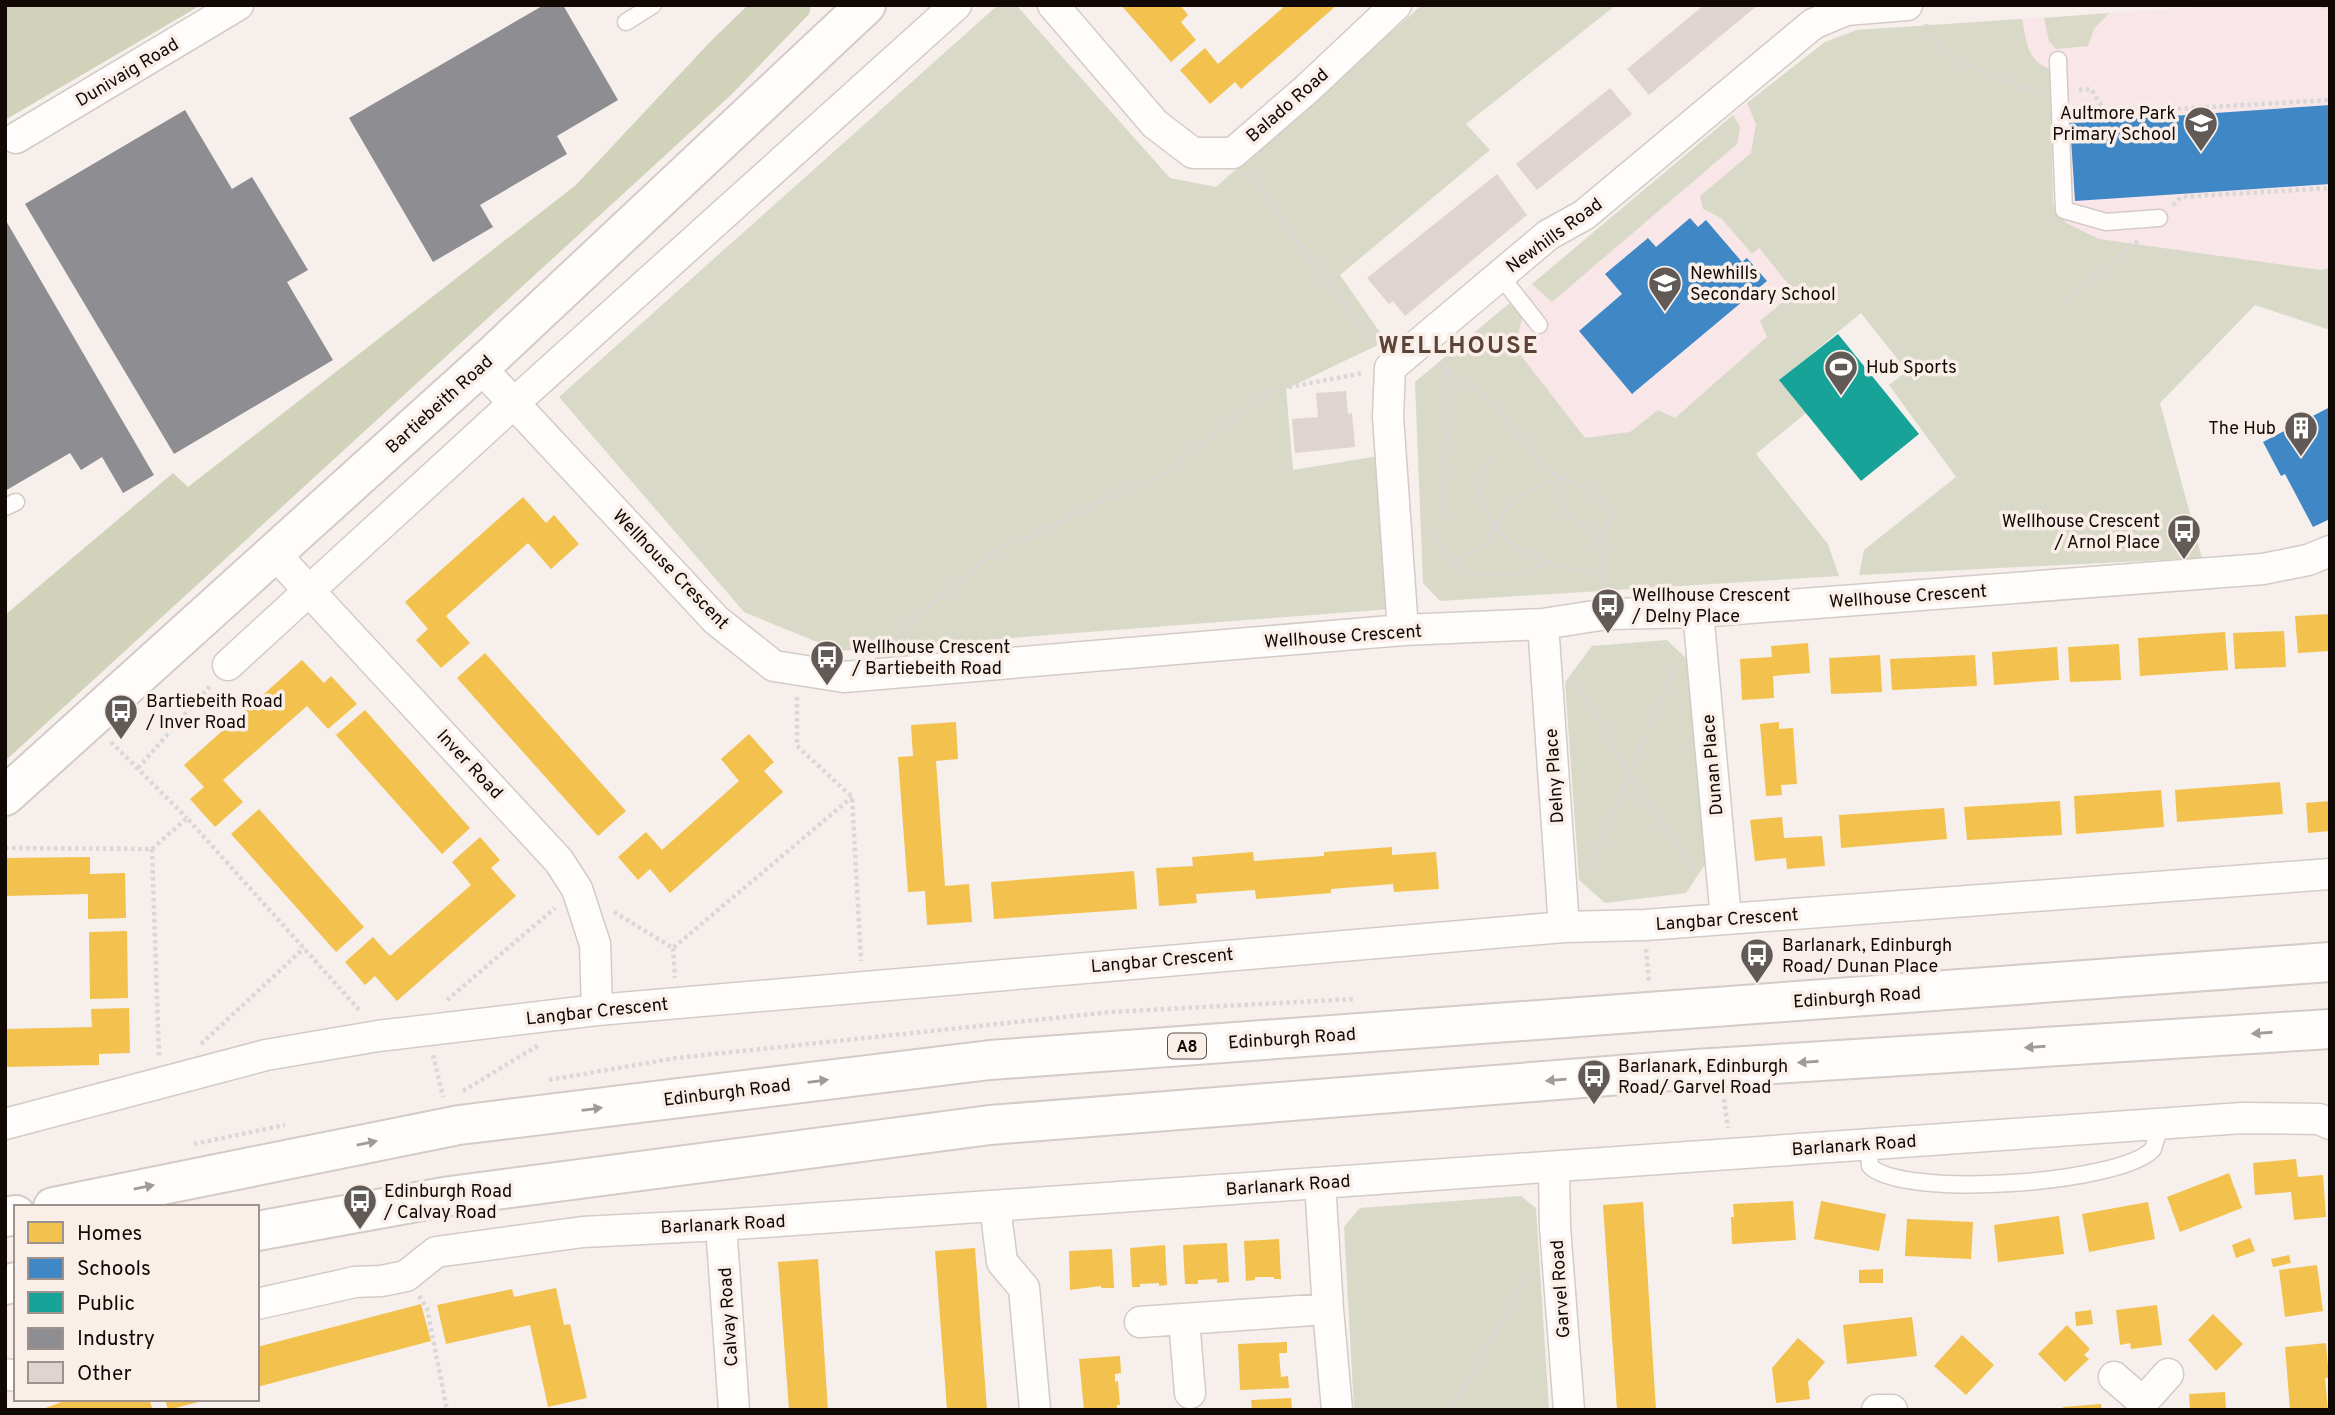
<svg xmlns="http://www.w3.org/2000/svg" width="2335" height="1415" viewBox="0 0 2335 1415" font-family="Overpass,sans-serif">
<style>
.education{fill:#f8e6e9}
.green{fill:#d8d9c7}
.forest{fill:#d0d2b9}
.homes{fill:#f2c14e}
.schools{fill:#3f88c5}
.public{fill:#17a398}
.industry{fill:#8d8d92}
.building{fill:#e0d4d0}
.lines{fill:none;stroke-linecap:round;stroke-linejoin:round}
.service-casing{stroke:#d4cbc7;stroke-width:19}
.minor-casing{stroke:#d4cbc7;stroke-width:33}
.tertiary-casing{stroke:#d4cbc7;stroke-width:42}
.primary-casing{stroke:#d4cbc7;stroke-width:42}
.path{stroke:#dad8d7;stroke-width:4.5;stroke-dasharray:3.5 3.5;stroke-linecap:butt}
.service{stroke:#fefdfc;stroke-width:16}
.minor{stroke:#fefdfc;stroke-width:30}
.tertiary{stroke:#fefdfc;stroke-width:38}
.primary{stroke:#fefdfc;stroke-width:38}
.oneway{fill:#a09b99}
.labels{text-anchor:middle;stroke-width:7;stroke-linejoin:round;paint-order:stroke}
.shield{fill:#faeee8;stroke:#584e49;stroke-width:2}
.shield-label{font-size:16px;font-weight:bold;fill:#120905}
.street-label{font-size:18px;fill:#120905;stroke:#faeee8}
.poi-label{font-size:18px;fill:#120905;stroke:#faeee8;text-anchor:start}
.district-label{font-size:24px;font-weight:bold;letter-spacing:2px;fill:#5c4338;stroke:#faeee8}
</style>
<rect width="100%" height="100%" fill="#f6efec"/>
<path class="education" d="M2227,5H2330V330L2255,305L2160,403L2142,390L1831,305L1660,439L1560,451L1470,336L1754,97L1825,42L1857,30Z"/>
<path class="green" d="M998,5H1016L1170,178L1216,187L1422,5H1616L1466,124L1490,150L1340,275L1386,341L1286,389L1293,470L1379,456L1391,609L839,651L744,612L559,397Z
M2109,13L2094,29L2088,46L2056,49L2049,41L2044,18Z
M2022,19C2027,42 2026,60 2050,69L2053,204L2066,223L2099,239L2320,270L2330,268V330L2255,305L2160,403L2202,558L1859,575L1864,550L1956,477L1889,385L1907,371L1861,313L1780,380L1806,413L1756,454L1828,544L1839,576L1440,601L1423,583L1415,382L1511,302L1522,318L1515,348L1585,438L1630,432L1658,410L1675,418L1767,337L1760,321L1795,292L1759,248L1752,254L1721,218L1703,209L1700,196L1751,153L1756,124L1747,103L1825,42L1857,30Z
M1733,115L1740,127L1737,144L1552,302L1532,284Z
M1667,640L1693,665L1710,857L1686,893L1605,903L1579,880L1565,682L1592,646Z
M1521,1196L1536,1208L1549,1410H1354L1344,1227L1360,1208Z"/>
<path class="forest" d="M5,5H201L5,120Z
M748,5H811L809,14L732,94L5,761V615L173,473L188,487L576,185L710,42Z"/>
<path class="homes" d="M1121,5H1180L1188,15L1181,22L1196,40L1171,62Z
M1286,5H1337L1241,89L1235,82L1210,104L1180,70L1205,48L1218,64Z
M523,497L546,523L554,515L579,544L551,569L528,543L446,616L470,643L441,668L416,640L428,629L405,602Z
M2330,614V651L2298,653L2295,616Z
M2284,631L2286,667L2235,669L2233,633Z
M2225,632L2228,670L2140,676L2138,638Z
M1808,643L1810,673L1773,676L1774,698L1742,700L1740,659L1772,657L1771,646Z
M2119,644L2121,680L2070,682L2068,647Z
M2057,647L2059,680L1994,685L1992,652Z
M485,653L626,811L598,836L457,678Z
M1880,655L1882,692L1831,694L1829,658Z
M1975,655L1977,686L1892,690L1890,659Z
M302,660L324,683L331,676L357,704L328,729L307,706L223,780L243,802L215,827L190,799L204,787L184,765Z
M365,710L470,828L442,854L336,735Z
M956,722L958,759L936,761L945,886L969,884L972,922L927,925L925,891L908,892L898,757L913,756L911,725Z
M1779,722V729L1793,728L1797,784L1781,785L1782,795L1766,796L1760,724Z
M749,734L774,762L764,771L783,792L670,893L650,869L638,880L618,857L646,832L662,850L739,781L721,759Z
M2280,782L2283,814L2177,822L2175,790Z
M2161,790L2164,827L2076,834L2074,796Z
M2060,801L2062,835L1967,840L1964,807Z
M2330,801V831L2308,833L2306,803Z
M1944,808L1947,839L1841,848L1839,815Z
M259,809L364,927L336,952L231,834Z
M1782,817L1784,838L1822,836L1825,866L1787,869L1786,858L1755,861L1750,820Z
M480,837L500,860L491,868L516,896L397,1001L375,976L365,985L345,962L373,937L390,956L471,885L452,862Z
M1392,847V855L1436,852L1439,889L1394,892L1393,884L1331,889V893L1256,899L1255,890L1196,894L1197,903L1159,906L1156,868L1193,866L1192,857L1253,852L1254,861L1324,856V852Z
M90,857V874L125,873L126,918L88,919V894L5,896V858Z
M1134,871L1137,909L994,919L991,882Z
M127,931L128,998L90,999L89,932Z
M129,1008L130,1053L99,1054V1065L5,1067V1029L92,1027L91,1009Z
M2296,1159L2298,1177L2323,1175L2326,1217L2294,1220L2291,1192L2255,1195L2253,1163Z
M2229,1173L2242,1208L2180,1232L2167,1197Z
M1793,1201L1796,1240L1732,1244L1731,1217H1734L1733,1204Z
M1821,1201L1886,1214L1879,1251L1814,1239Z
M1643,1202L1656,1410H1617L1603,1205Z
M2148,1202L2155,1239L2089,1252L2082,1214Z
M2059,1216L2064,1254L1998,1262L1994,1225Z
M1907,1219L1973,1222L1971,1259L1905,1256Z
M2250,1238L2255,1251L2236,1258L2232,1245Z
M1279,1239L1281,1279H1274V1277H1255V1280L1246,1281L1244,1241Z
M1227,1243L1229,1282L1217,1283V1279L1198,1280V1284H1185L1183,1245Z
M1165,1245L1167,1285L1159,1286V1283L1140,1284V1287H1132L1130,1248Z
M975,1248L987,1410H947L935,1251Z
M1112,1249L1114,1288H1101V1286L1070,1290L1069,1251Z
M2289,1255L2291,1263L2273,1267L2271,1259Z
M818,1259L828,1410H789L778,1262Z
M2317,1265L2323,1311L2285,1317L2279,1270Z
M1883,1269V1283H1859V1270Z
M556,1288L564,1325L570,1324L587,1398L548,1407L530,1325L446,1344L437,1305L512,1289L514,1297Z
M421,1304L431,1341L257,1387V1347Z
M2157,1305L2162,1345L2131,1349L2130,1343L2120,1345L2116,1310Z
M2091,1310L2093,1324L2076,1326L2075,1312Z
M2213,1314L2243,1344L2216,1371L2188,1340Z
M1912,1317L1917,1356L1847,1364L1843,1325Z
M2067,1325L2090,1349L2084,1355L2089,1359L2065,1382L2038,1354Z
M1962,1335L1994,1365L1966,1395L1934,1366Z
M1798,1338L1825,1362L1808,1382L1810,1399L1776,1403L1772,1368Z
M1287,1342V1353H1279L1281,1377L1288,1376L1289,1388L1240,1390L1238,1344Z
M2326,1343L2329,1378H2325L2328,1410H2290L2285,1347Z
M1120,1356L1121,1373L1115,1374V1382L1118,1381L1120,1405H1117V1410H1084L1079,1359Z
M2225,1392L2226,1410H2190L2189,1394Z
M1291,1398L1292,1408L1287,1410H1252L1251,1400Z
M70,1399H149L153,1410H40Z
M165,1399H206V1400L168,1410Z
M2101,1404L2102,1410H2064L2063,1407Z"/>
<path class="schools" d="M2330,105V184L2075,201L2070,123Z
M1690,218L1698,227L1706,220L1742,262L1747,258L1767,281L1632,394L1579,331L1622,294L1605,274L1648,238L1656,247Z
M2330,407V519L2313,527L2285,474L2281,476L2263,442Z"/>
<path class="public" d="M1838,334L1919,434L1861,481L1779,380Z"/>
<path class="industry" d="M544,5H563L618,100L557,136L567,154L480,205L493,227L433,262L349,118Z
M185,110L232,189L252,177L308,270L287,282L333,360L174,454L25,204Z
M5,219L154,475L123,493L102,457L81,470L70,453L5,491Z"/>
<path class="building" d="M1704,5H1758L1649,95L1627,69Z
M1610,88L1632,114L1537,190L1516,164Z
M1497,174L1527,215L1405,316L1393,301L1389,304L1367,278Z
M1346,391L1348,414L1352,413L1355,447L1295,453L1292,419L1318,417L1316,393Z"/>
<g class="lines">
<g class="service-casing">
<path id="service" d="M626,22L653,5
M2058,60L2064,210L2106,222L2159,218
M1499,274L1539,325
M5,507L16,502
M1868,1145L1870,1166C1902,1199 2122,1184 2153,1149L2157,1136L2156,1124"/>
</g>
<g class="minor-casing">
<path id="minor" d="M1053,5L1155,124L1193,153H1233L1308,88L1396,5
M16,138L238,5
M480,367L716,620L774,666L844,677L1403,630L1543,624L1607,614L1698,612L2263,569L2308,560L2330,551
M274,553L559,861L577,889L595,944L597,1010
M1698,612L1726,919
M1543,624L1564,927
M1403,630L1388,417L1390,368L1548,235L1584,215L1813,24L1846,10L1907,5
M228,665L514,403L956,5
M5,1124L266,1055L378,1036L597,1010L1564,927L1645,925L2330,874
M1554,1168L1555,1227L1569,1410
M1320,1183L1328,1309L1337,1410
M995,1206L1002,1262L1024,1288L1035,1410
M721,1225L734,1410
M257,1304L355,1282L381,1281L406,1276L436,1252L583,1232L721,1225L2242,1118L2319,1119L2330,1124
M1184,1319L1190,1393
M1140,1322L1328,1309
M5,1374L16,1376
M2114,1377L2143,1402V1410
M2143,1402L2168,1374
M1877,1410H1892"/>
</g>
<g class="tertiary-casing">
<path id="tertiary" d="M5,796L491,357L866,5"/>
</g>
<g class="primary-casing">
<path id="primary" d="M53,1207L459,1125L990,1060L2330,962
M5,1217L16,1215
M257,1231L450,1196L990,1125L1696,1069L2330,1029
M5,1285L16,1282"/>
</g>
<path class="path" d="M2324,5L2325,9H2330
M1926,24L1928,36L1960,63L2028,89L2042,90
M2079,90L2091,89L2106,113L2330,100
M1247,172L1374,346
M2173,205L2181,197L2330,188
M2065,301L2140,239
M1439,362L1445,370L1494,402L1538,463L1558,476L1564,512L1593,530L1599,543L1604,590
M1445,370L1450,390L1438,542L1453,565L1466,573L1516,575L1549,563L1603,576
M1493,457C1466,480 1485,524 1510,541C1522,550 1536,556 1548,563
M1453,565L1467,553L1486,546L1495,526L1519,495L1558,476L1592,489L1612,515L1599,543
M879,647L996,551L1170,470L1269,391L1363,373
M1575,680L1629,775L1694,871
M797,697V746L852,797L861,961
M111,742L187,818
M138,768L211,685
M5,848L152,849L187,818L361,1012
M152,849L159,1058
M1589,869L1676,664
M614,912L673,948L852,797
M1754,942L1760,971
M673,948L675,978
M1646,949L1649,982
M447,1000L555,908
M201,1044L304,948
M433,1055L443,1097
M549,1080L676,1058L1111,1012L1355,999
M463,1091L539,1045
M1724,1099L1728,1128
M194,1144L285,1125
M419,1296L427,1308L447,1410
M1451,1410L1530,1271"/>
<use href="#service" class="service"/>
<use href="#minor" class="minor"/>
<use href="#tertiary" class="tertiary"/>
<use href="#primary" class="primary"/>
</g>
<defs><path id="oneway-solid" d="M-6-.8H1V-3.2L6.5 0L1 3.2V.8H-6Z" transform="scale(1.75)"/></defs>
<g class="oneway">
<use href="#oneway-solid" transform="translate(2262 1033) rotate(176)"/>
<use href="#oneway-solid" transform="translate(2035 1047) rotate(176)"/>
<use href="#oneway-solid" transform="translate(1808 1062) rotate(176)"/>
<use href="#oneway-solid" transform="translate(1556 1080) rotate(175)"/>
<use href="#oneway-solid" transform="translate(818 1081) rotate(-7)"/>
<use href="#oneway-solid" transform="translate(592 1109) rotate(-7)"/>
<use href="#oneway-solid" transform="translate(367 1143) rotate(-11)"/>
<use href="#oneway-solid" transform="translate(144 1187) rotate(-11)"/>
</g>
<defs>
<g id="school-pin" transform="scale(1.75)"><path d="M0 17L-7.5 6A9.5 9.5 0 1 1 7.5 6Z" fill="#625a56" stroke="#faeee8"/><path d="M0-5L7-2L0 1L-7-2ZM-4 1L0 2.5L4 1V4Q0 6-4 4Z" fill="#fff"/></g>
<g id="stadium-pin" transform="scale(1.75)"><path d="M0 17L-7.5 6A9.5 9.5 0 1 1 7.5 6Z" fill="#625a56" stroke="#faeee8"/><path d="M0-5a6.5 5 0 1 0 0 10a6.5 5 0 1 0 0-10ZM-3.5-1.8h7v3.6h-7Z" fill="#fff"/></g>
<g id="building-pin" transform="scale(1.75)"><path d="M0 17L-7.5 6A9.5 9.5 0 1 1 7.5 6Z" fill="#625a56" stroke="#faeee8"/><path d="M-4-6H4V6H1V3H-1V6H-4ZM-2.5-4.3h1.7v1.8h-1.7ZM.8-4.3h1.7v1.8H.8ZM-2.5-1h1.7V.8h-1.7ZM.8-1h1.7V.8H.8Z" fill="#fff"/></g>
<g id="bus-pin" transform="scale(1.75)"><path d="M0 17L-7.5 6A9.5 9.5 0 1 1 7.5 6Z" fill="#625a56" stroke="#faeee8"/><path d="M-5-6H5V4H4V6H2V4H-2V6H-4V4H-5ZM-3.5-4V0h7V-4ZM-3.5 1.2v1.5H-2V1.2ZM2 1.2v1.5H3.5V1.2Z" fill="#fff"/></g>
</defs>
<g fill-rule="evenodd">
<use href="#school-pin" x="2201" y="123"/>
<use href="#school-pin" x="1665" y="283"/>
<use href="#stadium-pin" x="1841" y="367"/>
<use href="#building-pin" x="2301" y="428"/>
<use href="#bus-pin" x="2184" y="531"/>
<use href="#bus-pin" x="1608" y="605"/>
<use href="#bus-pin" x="827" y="657"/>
<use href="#bus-pin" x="121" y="711"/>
<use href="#bus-pin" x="1757" y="955"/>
<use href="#bus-pin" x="1594" y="1076"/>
<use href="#bus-pin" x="360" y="1201"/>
</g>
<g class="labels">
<rect class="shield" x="1168" y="1033.5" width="38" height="25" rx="5"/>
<g class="shield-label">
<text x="1187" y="1052">A8</text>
</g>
<g class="street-label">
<text transform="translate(127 72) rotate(-31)" y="6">Dunivaig Road</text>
<text transform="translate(1287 105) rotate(-41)" y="6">Balado Road</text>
<text transform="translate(1554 235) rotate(-36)" y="6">Newhills Road</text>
<text transform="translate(439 404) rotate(-42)" y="6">Bartiebeith Road</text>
<text transform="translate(671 569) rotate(46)" y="6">Wellhouse Crescent</text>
<text transform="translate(1908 596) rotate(-4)" y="6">Wellhouse Crescent</text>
<text transform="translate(1343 636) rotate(-4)" y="6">Wellhouse Crescent</text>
<text transform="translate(470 764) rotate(47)" y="6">Inver Road</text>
<text transform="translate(1712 765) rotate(-95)" y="6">Dunan Place</text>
<text transform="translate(1554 776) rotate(-94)" y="6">Delny Place</text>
<text transform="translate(1727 919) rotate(-4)" y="6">Langbar Crescent</text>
<text transform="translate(1162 960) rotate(-5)" y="6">Langbar Crescent</text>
<text transform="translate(1857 997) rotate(-4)" y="6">Edinburgh Road</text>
<text transform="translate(597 1011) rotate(-6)" y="6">Langbar Crescent</text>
<text transform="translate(1292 1038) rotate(-4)" y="6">Edinburgh Road</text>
<text transform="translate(727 1092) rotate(-7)" y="6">Edinburgh Road</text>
<text transform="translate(1854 1145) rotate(-4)" y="6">Barlanark Road</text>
<text transform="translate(1288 1185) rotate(-4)" y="6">Barlanark Road</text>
<text transform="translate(723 1224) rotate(-3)" y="6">Barlanark Road</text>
<text transform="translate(1560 1289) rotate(-94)" y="6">Garvel Road</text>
<text transform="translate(728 1317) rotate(-94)" y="6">Calvay Road</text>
</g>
<g class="poi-label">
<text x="2176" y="119" text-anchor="end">Aultmore Park<tspan x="2176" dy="21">Primary School</tspan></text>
<text x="1690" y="279">Newhills<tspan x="1690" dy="21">Secondary School</tspan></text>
<text x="1866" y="373">Hub Sports</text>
<text x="2276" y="434" text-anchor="end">The Hub</text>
<text x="2160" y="527" text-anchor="end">Wellhouse Crescent<tspan x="2160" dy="21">/ Arnol Place</tspan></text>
<text x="1632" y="601">Wellhouse Crescent<tspan x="1632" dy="21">/ Delny Place</tspan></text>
<text x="852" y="653">Wellhouse Crescent<tspan x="852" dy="21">/ Bartiebeith Road</tspan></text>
<text x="146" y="707">Bartiebeith Road<tspan x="146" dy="21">/ Inver Road</tspan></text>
<text x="1782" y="951">Barlanark, Edinburgh<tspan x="1782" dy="21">Road/ Dunan Place</tspan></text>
<text x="1618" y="1072">Barlanark, Edinburgh<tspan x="1618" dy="21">Road/ Garvel Road</tspan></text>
<text x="384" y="1197">Edinburgh Road<tspan x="384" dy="21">/ Calvay Road</tspan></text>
</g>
<g class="district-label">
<text x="1459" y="353">WELLHOUSE</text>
</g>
</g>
<rect width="2335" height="1415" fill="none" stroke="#120905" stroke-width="14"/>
<rect x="14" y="1205" width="245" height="196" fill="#faeee8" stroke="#9d928d" stroke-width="2"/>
<rect x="28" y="1222" width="35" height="21" fill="#f2c14e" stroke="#9d928d" stroke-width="2"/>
<text x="77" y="1240" font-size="21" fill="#120905">Homes</text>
<rect x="28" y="1258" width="35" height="21" fill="#3f88c5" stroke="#9d928d" stroke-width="2"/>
<text x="77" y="1275" font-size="21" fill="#120905">Schools</text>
<rect x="28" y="1292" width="35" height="21" fill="#17a398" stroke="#9d928d" stroke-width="2"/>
<text x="77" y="1310" font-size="21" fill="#120905">Public</text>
<rect x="28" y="1328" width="35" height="21" fill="#8d8d92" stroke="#9d928d" stroke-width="2"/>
<text x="77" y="1345" font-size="21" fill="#120905">Industry</text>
<rect x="28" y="1362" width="35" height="21" fill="#e0d4d0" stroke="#9d928d" stroke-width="2"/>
<text x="77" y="1380" font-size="21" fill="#120905">Other</text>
</svg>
